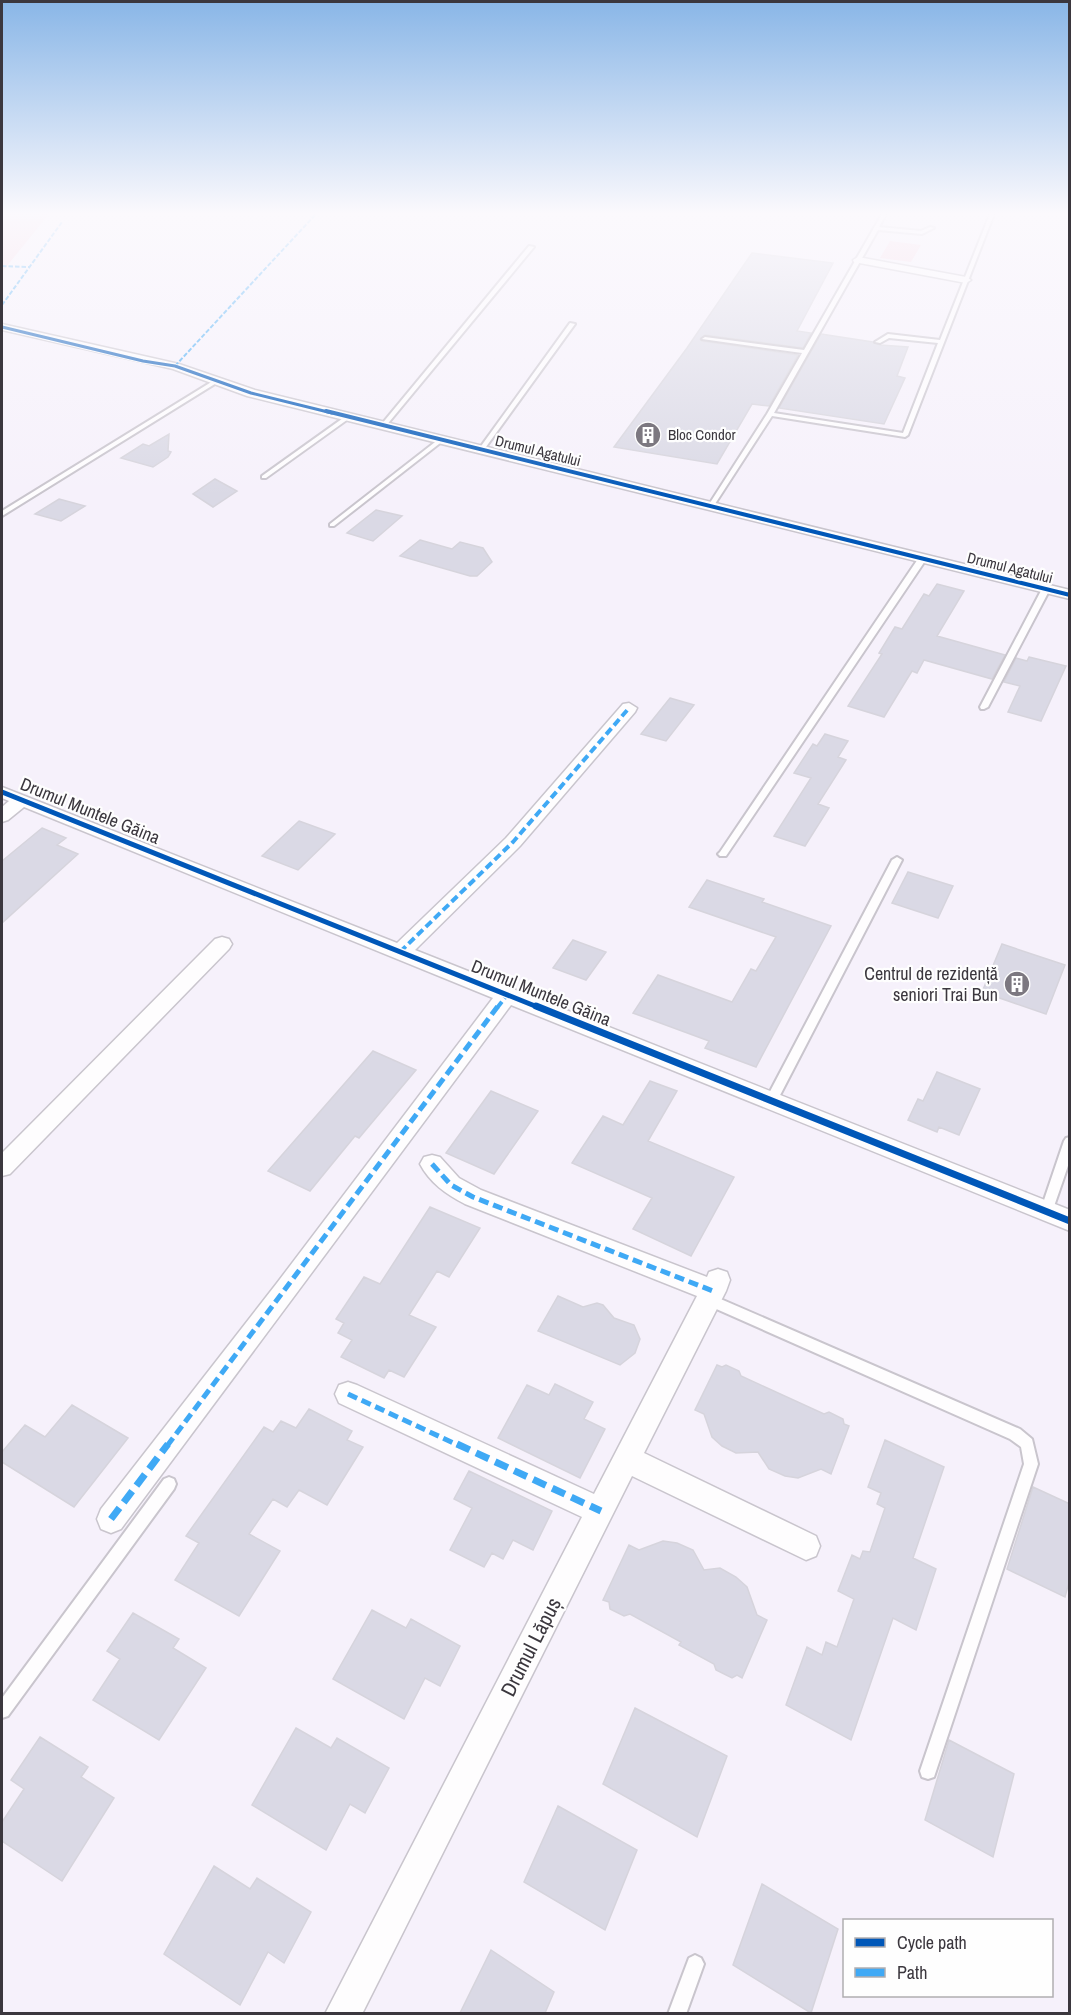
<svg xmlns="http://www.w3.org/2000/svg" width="1071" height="2015" viewBox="0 0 1071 2015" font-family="'Archivo Narrow',sans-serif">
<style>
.green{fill:#f7d3e0}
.building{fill:#dad9e5;stroke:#d6d4dc;stroke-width:1.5}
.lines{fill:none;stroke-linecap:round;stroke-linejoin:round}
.service-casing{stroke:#c9c5cd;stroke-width:4}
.minor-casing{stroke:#c9c5cd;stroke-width:3}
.service{fill:#fefdfe;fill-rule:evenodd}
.minor{fill:#fefdfe;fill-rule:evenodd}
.quiet-far3{stroke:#3fa9f5;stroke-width:2;stroke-dasharray:4.5 2;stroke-linecap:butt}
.quiet-far2{stroke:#3fa9f5;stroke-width:4;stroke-dasharray:8 4;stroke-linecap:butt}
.quiet-far1{stroke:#3fa9f5;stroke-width:5;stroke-dasharray:10 5;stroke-linecap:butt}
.quiet{stroke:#3fa9f5;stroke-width:7;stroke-dasharray:14 7;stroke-linecap:butt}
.cycleway-far3-casing{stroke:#fefefe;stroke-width:5}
.cycleway-far2-casing{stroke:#fefefe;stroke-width:6}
.cycleway-far1-casing{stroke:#fefefe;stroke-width:8}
.cycleway-casing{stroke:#fefefe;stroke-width:10}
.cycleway-far3{stroke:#0057b8;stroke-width:3}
.cycleway-far2{stroke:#0057b8;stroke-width:4}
.cycleway-far1{stroke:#0057b8;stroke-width:5}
.cycleway{stroke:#0057b8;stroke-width:7}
.labels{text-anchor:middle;stroke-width:4.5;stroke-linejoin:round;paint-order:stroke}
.far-poi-label{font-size:15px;fill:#3b373e;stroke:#fefefe;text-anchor:start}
.far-street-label{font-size:15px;fill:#3b373e;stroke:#fefefe}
.street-label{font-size:18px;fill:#3b373e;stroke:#fefefe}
.poi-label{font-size:18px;fill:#3b373e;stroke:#fefefe;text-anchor:end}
.near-street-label{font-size:21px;fill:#3b373e;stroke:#fefefe}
</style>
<rect width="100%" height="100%" fill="#f6f1fb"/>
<path class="green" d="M2,214H49L2,272Z
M890,241L921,245L911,262L880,258Z"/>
<path class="building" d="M752,253L833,263L797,331L811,333L803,348L705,335L700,339L702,341L798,355L769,406L752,404L717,464L614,447L687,348Z
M821,334L873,342L880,345L908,347L897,376L905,378L884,424L779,408Z
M169,434L168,451L171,452L168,457L153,467L121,458L143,444L149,446Z
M215,479L237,491L213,507L193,494Z
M59,499L85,506L61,521L35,514Z
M376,510L402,516L373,541L347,533Z
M420,540L452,549L460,542L483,548L492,562L477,576H470L400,556Z
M937,584L964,591L937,636L1005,655L992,679L924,660L917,673L912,671L884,717L848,706L882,654L879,653L895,627L902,629L924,594L929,596Z
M1029,657L1066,666L1041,721L1008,712L1020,686L1004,682L1016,658L1027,661Z
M670,698L694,705L666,741L641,734Z
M825,734L848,741L838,757L846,760L818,804L829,808L805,846L774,836L811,778L794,773L813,744L817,746Z
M299,821L335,834L298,870L262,856Z
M42,828L66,838L57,845L78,854L2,923V861Z
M908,872L953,886L938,918L892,903Z
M707,880L764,899L762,902L831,926L756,1067L705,1048L709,1041L633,1013L658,975L732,1002L751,969L756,971L776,937L689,907Z
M573,940L606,952L586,980L553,968Z
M1002,944L1065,965L1046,1014L982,992Z
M373,1051L416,1070L359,1138L355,1136L310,1191L268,1171Z
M937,1072L980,1089L959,1135L939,1127L937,1132L908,1120L918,1099L923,1101Z
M650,1081L677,1091L648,1141L734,1177L691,1256L633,1229L652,1198L572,1163L603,1116L623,1125Z
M491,1091L538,1111L494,1174L446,1153Z
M430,1207L480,1228L449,1277L437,1271L409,1315L436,1327L404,1377L389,1370L384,1378L341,1357L352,1340L338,1333L344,1323L336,1319L364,1277L380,1284Z
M558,1296L583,1307L597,1303L603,1305L614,1318L634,1325L640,1339L635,1353L620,1365L538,1331Z
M717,1365L722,1367L726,1365L739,1371L741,1376L824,1414L829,1412L843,1419L844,1424L849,1426L831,1474L821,1469L798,1478L785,1476L769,1469L758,1452L736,1453L722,1446L712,1437L704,1414L695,1410Z
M555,1384L593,1402L584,1419L605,1429L580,1478L498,1438L527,1385L549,1395Z
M72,1405L128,1438L74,1507L2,1462V1452L25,1425L45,1437Z
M309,1409L352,1431L347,1440L363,1447L327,1505L299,1490L287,1507L273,1499L249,1534L280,1551L239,1616L175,1580L199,1543L186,1536L264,1427L273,1432L281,1421L296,1428Z
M885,1440L944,1467L913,1558L936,1569L916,1630L893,1618L851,1740L786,1705L807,1647L822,1655L826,1642L837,1647L854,1599L838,1591L852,1555L860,1559L863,1551L870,1552L885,1508L877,1504L881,1493L868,1487Z
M469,1471L552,1511L533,1550L513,1540L503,1559L492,1553L484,1567L450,1550L472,1508L454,1499Z
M1033,1487L1070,1504V1579L1065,1597L1007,1569Z
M663,1541L677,1543L693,1550L704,1570L720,1568L736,1577L747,1587L757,1615L767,1620L742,1678L737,1675L732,1678L716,1670L714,1664L679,1645L681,1642L630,1614L624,1616L610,1609L609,1602L603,1600L629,1545L639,1550Z
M372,1610L406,1628L411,1619L460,1646L440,1686L425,1678L404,1719L333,1679Z
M133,1613L179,1639L173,1648L206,1668L159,1740L93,1700L120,1659L107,1651Z
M635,1708L727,1756L697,1837L603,1784Z
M296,1728L331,1748L337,1738L389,1768L365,1813L350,1804L326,1850L252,1805Z
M40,1737L88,1767L81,1777L114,1798L62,1881L2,1841V1822L24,1789L11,1780Z
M949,1740L1014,1774L993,1857L925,1820Z
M558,1806L637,1850L605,1930L524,1882Z
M214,1866L250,1889L257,1878L311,1912L284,1963L268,1952L240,2005L164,1954Z
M762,1884L838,1929L811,2013L733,1965Z
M491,1950L554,1992L545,2013H460Z"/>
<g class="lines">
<g class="service-casing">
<path id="service" d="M882,214H886L879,227L921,231L930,227L934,228L922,234L878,230L774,413L903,433L938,343L889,338L880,343L875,342L888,334L940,340L990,214H994L908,435L905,437L772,416L713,507H709L708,506L767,414L802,353L702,339L705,337L804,350Z
M529,246L534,247L385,427H381V425Z
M570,323L575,324L483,451H479V449Z
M213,381L218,382L2,516V511Z
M346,416L351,417L266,478H262V476Z
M439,439L444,440L334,526H330V524Z
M920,556L927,558L726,856H720L718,854L720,852Z
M1043,587L1050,589L988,707L984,709H981L980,707Z
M897,857L902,860L777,1101L775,1104H767L765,1101L892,860Z
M1070,1137V1160L1052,1212L1050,1216L1046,1217L1042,1216L1040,1212L1064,1141L1066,1138Z
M709,1294L1020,1429L1032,1439L1038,1464L934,1777L928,1779L922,1777L920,1771L1024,1464L1021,1447L1010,1439L705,1304L703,1300L705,1296Z
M169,1477L174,1479L176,1484L174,1489L8,1716L2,1718V1698L164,1479Z
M695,1955L701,1958L704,1964L686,2014H668L689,1958Z"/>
</g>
<g class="minor-casing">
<path id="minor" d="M858,257L966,277L971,280L966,283L854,262L853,260Z
M2,324L179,364L255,390L1070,590V599L247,396L173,369L2,330Z
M629,703L637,708L635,712L520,846L415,950L1070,1210V1231L511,1005L121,1529L111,1533L101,1529L97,1519L101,1509L277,1283L493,998L24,807L8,820L2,822V807L9,801L2,798V787L397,943L506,838L623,704Z
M222,937L229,939L232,944L229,949L10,1174L2,1176V1153L215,939Z
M432,1155L440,1157L459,1178L481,1190L707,1277L709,1272L718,1269L727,1272L730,1280L726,1291L644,1453L816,1536L820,1546L816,1556L806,1560L632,1476L362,2014H325L582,1517L339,1403L335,1394L339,1385L348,1382L357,1385L594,1494L697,1296L465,1204C446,1194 430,1183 420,1164L424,1157Z"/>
</g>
<use href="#service" class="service"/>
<use href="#minor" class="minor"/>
<path class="quiet-far3" d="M2,266L29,267
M2,305L62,222
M175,366L316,214"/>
<path class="quiet-far2" d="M400,952L513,842L629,708
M497,1008L507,995"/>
<path class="quiet-far1" d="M432,1164L451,1185L473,1197L713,1291
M348,1394L460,1446
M167,1446L498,1006"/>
<path class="quiet" d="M457,1444L601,1511
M111,1519L168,1444"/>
<g class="cycleway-far3-casing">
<path id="cycleway-far3" d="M2,327L143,361L175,366L251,393L332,413"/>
</g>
<g class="cycleway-far2-casing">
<path id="cycleway-far2" d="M326,411L1070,595"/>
</g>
<g class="cycleway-far1-casing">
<path id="cycleway-far1" d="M2,792L540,1008"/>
</g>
<g class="cycleway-casing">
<path id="cycleway" d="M536,1006L1070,1221"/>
</g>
<use href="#cycleway-far3" class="cycleway-far3"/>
<use href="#cycleway-far2" class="cycleway-far2"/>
<use href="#cycleway-far1" class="cycleway-far1"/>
<use href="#cycleway" class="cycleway"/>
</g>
<linearGradient id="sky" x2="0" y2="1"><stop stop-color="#89b6e7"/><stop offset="0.43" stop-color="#fbf9fd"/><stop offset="1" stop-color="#fbf9fd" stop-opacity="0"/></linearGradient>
<rect width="1071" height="496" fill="url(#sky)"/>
<defs>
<g id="building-disc" transform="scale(1.35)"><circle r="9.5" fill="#7c7880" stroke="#fefefe"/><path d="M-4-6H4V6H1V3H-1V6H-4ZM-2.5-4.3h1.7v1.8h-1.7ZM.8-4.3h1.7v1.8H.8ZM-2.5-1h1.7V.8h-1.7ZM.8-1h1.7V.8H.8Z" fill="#fff"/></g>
</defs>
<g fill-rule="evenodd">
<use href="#building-disc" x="648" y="435"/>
<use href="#building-disc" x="1017" y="984"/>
</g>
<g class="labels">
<g class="far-poi-label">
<text x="668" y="440">Bloc Condor</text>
</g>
<g class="far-street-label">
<text transform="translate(538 451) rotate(14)" y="5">Drumul Agatului</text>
<text transform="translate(1010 568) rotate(14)" y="5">Drumul Agatului</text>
</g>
<g class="street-label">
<text transform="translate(90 811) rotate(22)" y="6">Drumul Muntele Găina</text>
<text transform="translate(541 993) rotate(22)" y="6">Drumul Muntele Găina</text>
</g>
<g class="poi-label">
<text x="998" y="980">Centrul de rezidență<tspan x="998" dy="21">seniori Trai Bun</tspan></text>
</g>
<g class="near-street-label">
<text transform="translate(531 1647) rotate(-63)" y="7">Drumul Lăpuș</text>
</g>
</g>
<rect width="1071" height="2015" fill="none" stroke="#3b373e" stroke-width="6"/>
<rect x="843" y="1919" width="210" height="78" fill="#fefefe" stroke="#b0aeb1" stroke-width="1.5"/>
<rect x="855" y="1938" width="30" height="9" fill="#0057b8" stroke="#b0aeb1" stroke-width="1.5"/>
<text x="897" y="1949" font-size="18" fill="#3b373e">Cycle path</text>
<rect x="855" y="1968" width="30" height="9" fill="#3fa9f5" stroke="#b0aeb1" stroke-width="1.5"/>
<text x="897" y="1979" font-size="18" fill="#3b373e">Path</text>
</svg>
